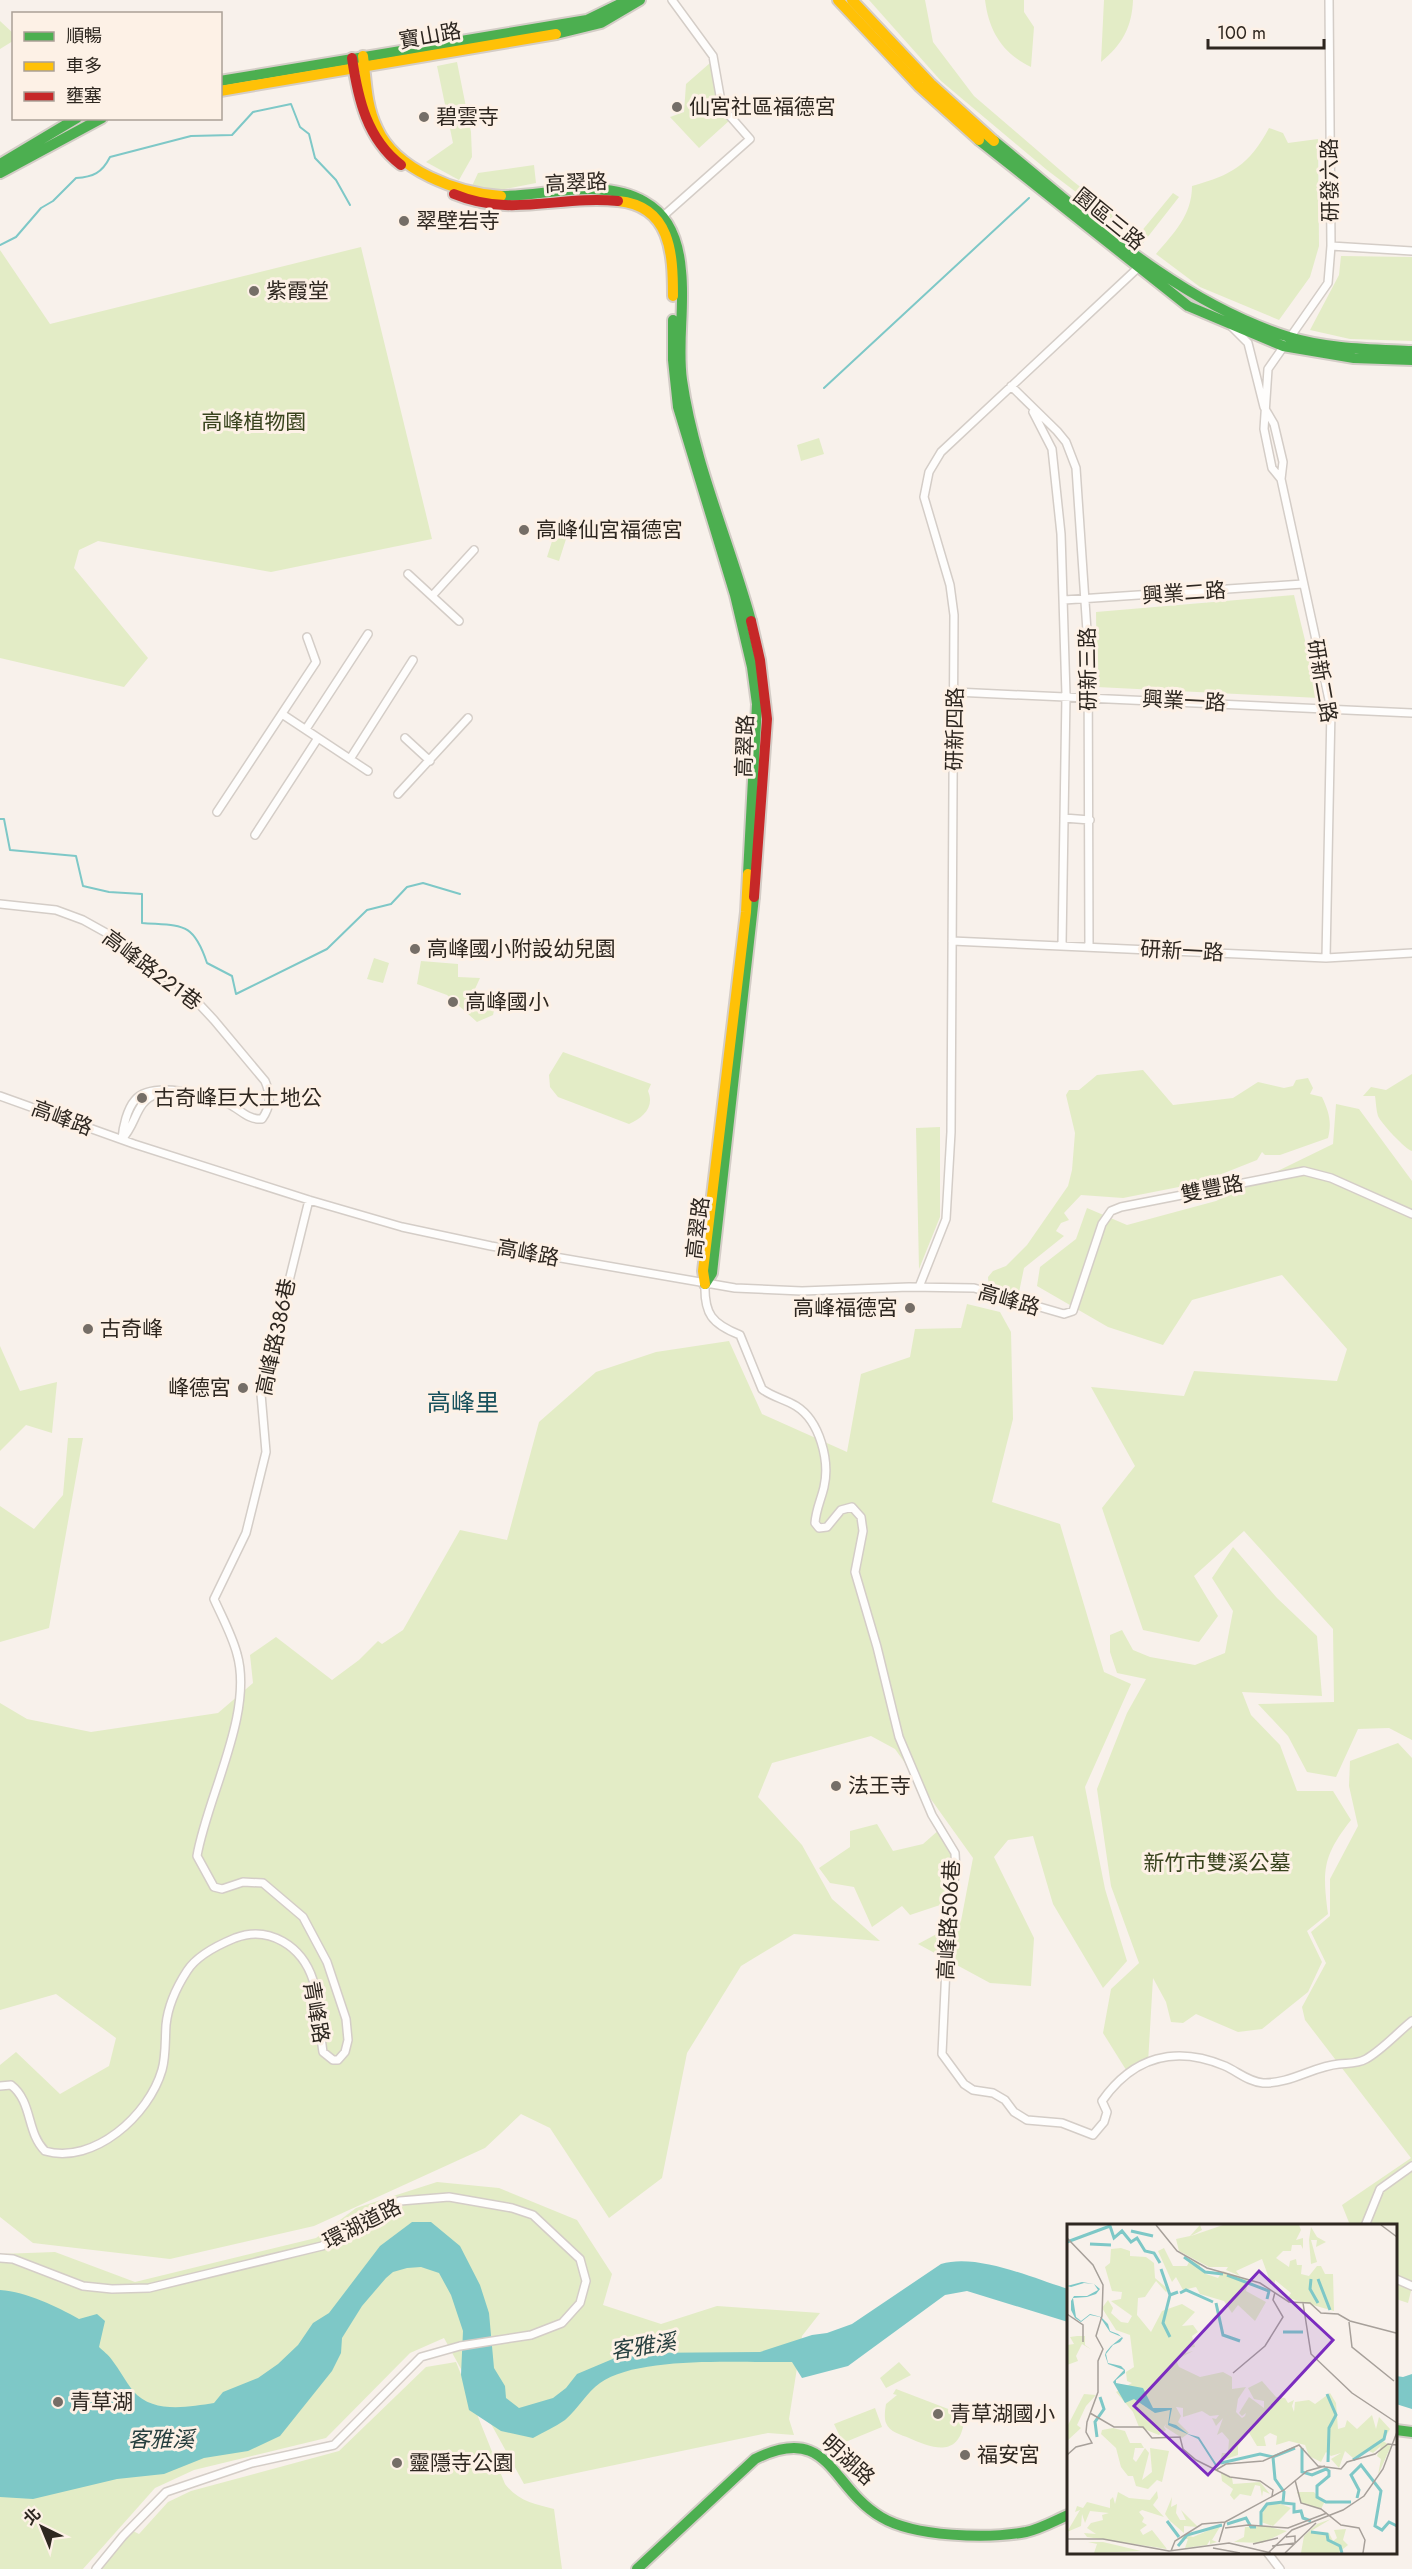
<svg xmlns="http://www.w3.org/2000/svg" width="1412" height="2569" viewBox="0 0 1412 2569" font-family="Jost,'Noto Sans TC',sans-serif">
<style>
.green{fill:#e3ecc6}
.water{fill:#7ec8c7}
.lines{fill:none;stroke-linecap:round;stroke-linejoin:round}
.stream{stroke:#7ec8c7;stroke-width:2}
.street-casing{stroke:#d4cdc7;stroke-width:10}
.fast-casing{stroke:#d4cdc7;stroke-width:14}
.slow-casing{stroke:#d4cdc7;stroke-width:14}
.jam-casing{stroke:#d4cdc7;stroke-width:14}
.street{stroke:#fefdfc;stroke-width:7}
.fast{stroke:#4caf50;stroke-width:10}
.slow{stroke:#ffc107;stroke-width:10}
.jam{stroke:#c62828;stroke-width:10}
.poi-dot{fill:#756e67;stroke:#fdf1e6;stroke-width:2}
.labels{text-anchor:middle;stroke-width:6;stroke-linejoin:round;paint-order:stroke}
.street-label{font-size:21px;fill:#2e2720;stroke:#fdf1e6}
.poi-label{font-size:21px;fill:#2e2720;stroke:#fdf1e6;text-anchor:start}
.park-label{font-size:21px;fill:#38431d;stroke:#fdf1e6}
.water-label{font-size:22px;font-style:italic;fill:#263f3f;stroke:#fdf1e6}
.quarter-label{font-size:24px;fill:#18515c;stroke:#fdf1e6}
.inset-river{fill:none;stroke:#7ec8c7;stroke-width:3}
.inset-road{fill:none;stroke:#a7a09a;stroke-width:1.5}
.view{fill:#7b2cbf;fill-opacity:0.15;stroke:#7b2cbf;stroke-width:3}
.inset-edge{fill:none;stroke:#2e2720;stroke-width:3}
</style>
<rect width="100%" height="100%" fill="#f8f1eb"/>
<path class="green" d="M869,0H925L933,42L974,96L1074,182L1140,233L1173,193L1179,197L1143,243L1047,170L941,81Z
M985,0H1024V12L1034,27L1031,67C1002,53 989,31 985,0Z
M1104,0H1133C1132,27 1122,45 1101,62Z
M0,21L14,34L13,41L0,49Z
M457,62L471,132L472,157L459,180L426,162L453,143L437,66Z
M710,63L720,109L730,120L699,148L670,117L684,112L686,84Z
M1269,128L1283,133L1288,143L1318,139L1319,246L1310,277L1279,320L1200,287L1156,254C1174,233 1192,215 1192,186C1232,175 1249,165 1269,128Z
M534,165L536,183L500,190L472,186L478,173Z
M361,247L432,539L271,572L98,541L79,550L74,568L148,658L124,687L0,658V250L50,324Z
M1341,256L1412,257V341L1350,339L1310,330L1339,275Z
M819,438L824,454L801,461L797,445Z
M554,535L566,539L559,561L547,557Z
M1294,595L1319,698L1097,687L1096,612Z
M374,958L389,963L383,983L367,979Z
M421,961L458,964V977L480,978L475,989L481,997L496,1002L493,1015L477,1022L447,995L417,984Z
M563,1052L651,1084L648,1091C655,1107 643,1118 629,1124L558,1097L550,1087L549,1075Z
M1143,1070L1173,1105L1233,1098L1258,1082L1284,1088L1293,1086L1296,1080L1308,1078L1313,1088L1310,1094L1322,1097C1329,1112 1332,1122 1328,1138L1280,1155H1265L1262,1152L1257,1160L1199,1183L1123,1198L1081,1195L1064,1213L1069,1220L1061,1223L1056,1231L1064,1236L1024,1268L1017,1302L989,1292L988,1277L993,1271L1006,1266L1027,1245L1068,1186L1072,1170L1075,1133L1066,1095L1069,1090H1079L1097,1075Z
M1412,1074V1151C1406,1150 1380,1122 1378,1116C1376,1110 1376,1102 1375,1096H1363L1371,1087L1386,1090Z
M1336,1104L1359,1109L1412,1181V1740L1389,1728L1358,1729L1336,1777L1307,1772L1288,1736L1258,1704L1334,1702L1333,1629L1244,1531L1194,1576L1218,1616L1199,1642L1143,1630L1102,1508L1135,1466L1091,1387L1184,1396L1194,1371L1337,1381L1347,1349L1282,1275L1192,1300L1163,1345L1108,1327L1037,1286L1040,1267L1076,1239L1087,1208L1127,1225L1216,1201L1333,1144Z
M940,1127V1217L919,1269L916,1128Z
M967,1304L1000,1312L1011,1332L1013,1419L992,1502L1060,1524L1104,1672L1131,1684L1085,1787L1105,1889L1127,1961L1103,1988L1053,1904L1033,1836L1008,1840L994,1857L1034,1938L1031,1986L990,1983L918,1944L961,1921L973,1858L895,1749L871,1736L772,1763L758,1797L802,1845L832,1899L880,1941L794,1934L741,1966L687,2053L662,2178L609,2218L550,2128L521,2114L485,2148L314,2226L170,2259L33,2243L0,2217V2065L16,2052L60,2094L109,2066L116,2038L56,1994L0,2010V1703L27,1719L91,1732L218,1713L253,1683L250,1655L276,1637L332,1680L359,1660L378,1641L382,1644L403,1630L460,1530L507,1540L539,1422L596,1372L656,1352L729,1341L762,1414L847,1452L861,1374L910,1357L915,1329L961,1328Z
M0,1346L20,1391L57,1382L52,1433L26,1425L0,1451Z
M68,1438H83L49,1628L0,1642V1506L34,1529L63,1495Z
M1233,1547L1277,1598L1317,1636L1322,1696L1242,1692L1251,1715L1280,1745L1297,1791H1333L1351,1820C1323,1856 1322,1869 1328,1914L1307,1931L1322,1962L1308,1992L1262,2029L1238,2032L1196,2014L1183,2023L1171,2022L1166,2002L1153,1978L1148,2063L1128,2073L1103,2033L1111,1989L1139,1963L1111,1886L1097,1789L1127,1713L1146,1679L1117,1673L1110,1652V1635L1122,1630L1133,1650L1150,1657L1195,1665L1225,1653L1233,1611L1212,1578Z
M1398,1743L1412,1758V2287L1408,2303L1396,2299V2226L1350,2225L1342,2205L1411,2158L1305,2020L1302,2007L1326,1963L1311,1932L1330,1916V1879L1358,1826L1349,1786L1350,1761Z
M877,1824L893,1851L923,1844L940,1829L955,1853L949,1902L910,1915L902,1906L872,1927L854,1887L830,1883L819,1868L850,1847V1831Z
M437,2182L499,2188L577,2220L612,2274L603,2305L661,2324L717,2306L820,2313L802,2336L789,2419L794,2435L768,2433L524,2484L444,2338L410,2353L326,2438L194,2470L155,2488L83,2569H0V2254L55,2252L135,2282L316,2238L356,2208Z
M456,2362L505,2484C518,2501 534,2504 554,2509L562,2569H96L133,2531L139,2534L168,2502L191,2491L339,2451L426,2367Z
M899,2362L911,2375L886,2388L880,2378Z
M896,2389L964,2415L962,2421H959L963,2427C956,2458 930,2447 909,2438C902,2435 889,2432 886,2423C884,2418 885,2410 886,2404L897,2395L893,2394Z
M875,2408L882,2427L843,2443L834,2424Z"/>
<path class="water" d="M412,2222H431L460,2246L480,2285L489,2313L494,2368L505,2386L506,2398L519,2408L553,2398L566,2388L577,2374L615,2358L635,2353L760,2352L812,2335L827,2333L852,2324L941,2264C977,2253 1032,2278 1068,2289V2322L967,2291L945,2295L848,2366L802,2378L792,2362C743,2363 639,2355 600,2383C587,2392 578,2409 565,2420C555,2427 543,2432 533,2438L501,2431L469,2410L461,2375L463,2331L451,2295L439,2273L421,2267L407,2268L393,2272L386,2278L362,2306L342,2338L341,2353L332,2371L280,2436L248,2451L204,2458L164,2474L117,2479L33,2499L0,2497V2290C27,2292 56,2306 79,2319L97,2314L105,2321L99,2347C103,2351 109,2355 112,2360C120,2370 125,2381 133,2391C153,2414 188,2407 214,2403L223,2392L258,2378L278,2364L298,2345L313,2323L329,2313L380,2246Z
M1412,2374V2409L1396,2404V2376L1403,2377Z"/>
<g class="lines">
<path class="stream" d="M0,245L16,237L41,208L53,201L76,178C93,177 102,173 110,157L191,136L232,135L253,112L291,104L300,127L309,134L315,158L336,180L350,205
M824,388L1029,198
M0,819H4L10,850L76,856L83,886L109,892L142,894V923C182,926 193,921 207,963L232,976L236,994L327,949L367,910L391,904L407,887L423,883L460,894"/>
<g class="street-casing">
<path id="street" d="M661,218L750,139L722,107L713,56L672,0
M1331,246L1412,251
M1232,327L1248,343L1264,407L1274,424L1283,462L1281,479
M1011,386L1057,431L1066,442L1076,468L1088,646L1089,947
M1033,412L1052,449L1061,534L1066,695L1062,945
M408,574L459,621
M432,596L474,550
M1064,600L1303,584
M955,692L1412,713
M282,714L368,771
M306,729L368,634
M405,738L430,761
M350,759L413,660
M398,794L468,718
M217,812L316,662L307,637
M1064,818L1090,820
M255,835L318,738
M0,904L56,910L83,920L110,935L134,957L185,989L214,1020L265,1081C271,1095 271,1106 262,1119C248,1120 241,1110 229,1104C208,1095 152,1080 135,1100C127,1109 123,1127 122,1139
M952,941L1326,958L1412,953
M1326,958L1331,709L1281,479L1272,468L1264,429L1268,369L1328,283L1331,246L1329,0
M0,1096L134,1144L309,1200L402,1227L491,1246L735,1288L802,1291L909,1287L974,1288L1064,1314L1073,1311L1102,1224L1111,1211L1121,1207L1304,1171L1331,1178L1412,1214
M122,1139C137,1124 135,1101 157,1094
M705,1284C704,1314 712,1324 740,1335L762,1389C772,1397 785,1399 796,1406C820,1421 830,1461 824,1487C821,1500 816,1509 815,1523L819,1528L827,1527L841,1510L852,1507L861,1517L863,1531L855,1572L877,1647L899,1737L932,1815L955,1853L956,1872L949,1902L942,2054L964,2084L973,2090L993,2093L1005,2100L1014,2112L1027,2120L1062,2123L1093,2135L1104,2122L1107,2112L1102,2101C1133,2057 1175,2045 1225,2066C1238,2072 1249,2082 1263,2083C1290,2084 1314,2066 1339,2064C1349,2063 1357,2064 1366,2059C1382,2050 1397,2033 1412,2021
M919,1287L946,1219L951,1132L954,615L950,585L924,497L929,472L941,452L1141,265
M0,2086L11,2085C33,2102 26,2132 45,2151C94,2165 149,2115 162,2070C166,2056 165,2040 166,2025C168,2005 176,1988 187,1971C197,1955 218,1945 235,1938C269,1925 302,1946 313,1980C320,2002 319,2028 323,2052L333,2060H338L345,2052L348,2040L346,2019L327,1962L303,1917L263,1883L243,1882L222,1889L214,1887L197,1856C207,1797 254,1713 237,1654C232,1635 222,1617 214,1599L246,1533L266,1452L261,1394L309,1200
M1365,2226L1380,2189L1412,2166
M0,2258L13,2259L83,2286L112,2289L149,2288L322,2246L359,2221L400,2201L449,2197L512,2208L533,2215L580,2259L586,2281L580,2303L562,2323L531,2335L460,2346L421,2357L334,2445L252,2463L166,2492L123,2536L96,2569
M1396,2279L1412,2286
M1267,2552L1280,2569"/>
</g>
<g class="fast-casing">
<path id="fast" d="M556,34L601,23L640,0
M220,81L587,20L628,0
M979,140L1188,306L1283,346L1354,358L1412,360
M994,141C1086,215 1174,301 1289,337C1328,349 1372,349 1412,351
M0,164L77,118
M0,173L102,118
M501,196C547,196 603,177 645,202C670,216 679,244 681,271C685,307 677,344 682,380C694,463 729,541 751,621
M673,320V360L678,407L735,595L752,667L757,704L748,874
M705,1284L712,1273L754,897
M1396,2430L1412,2432
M637,2569L755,2459C830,2422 830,2487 881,2517C914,2537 988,2539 1026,2532C1040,2529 1054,2521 1068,2515"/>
</g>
<g class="slow-casing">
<path id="slow" d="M838,0L919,86L979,140
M852,0L931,84L994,141
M363,56C366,80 366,106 377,128C396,171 458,193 501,196
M220,91L556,34
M618,201C671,206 673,254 673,296
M705,1284L703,1271L746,912L748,874"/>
</g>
<g class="jam-casing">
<path id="jam" d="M352,58C358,99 367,139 401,165
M454,194C512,218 559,195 618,201
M751,621L760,660L767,719L754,897"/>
</g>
<use href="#street" class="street"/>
<use href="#fast" class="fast"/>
<use href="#slow" class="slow"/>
<use href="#jam" class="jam"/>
</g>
<g class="poi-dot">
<circle cx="677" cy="107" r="6"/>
<circle cx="424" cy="117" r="6"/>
<circle cx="404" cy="221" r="6"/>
<circle cx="254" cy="291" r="6"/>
<circle cx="524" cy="530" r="6"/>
<circle cx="415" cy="949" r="6"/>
<circle cx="453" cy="1002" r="6"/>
<circle cx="142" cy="1098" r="6"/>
<circle cx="910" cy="1308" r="6"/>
<circle cx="88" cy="1329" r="6"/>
<circle cx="243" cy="1388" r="6"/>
<circle cx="836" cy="1786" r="6"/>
<circle cx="58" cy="2402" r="6"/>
<circle cx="938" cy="2414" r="6"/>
<circle cx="965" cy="2455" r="6"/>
<circle cx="397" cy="2463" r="6"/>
</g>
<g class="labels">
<g class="street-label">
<text transform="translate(430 36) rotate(-10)" y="7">寶山路</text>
<text transform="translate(1330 180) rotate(-91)" y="7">研發六路</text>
<text transform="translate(576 183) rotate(-3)" y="7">高翠路</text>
<text transform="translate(1109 219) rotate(39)" y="7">園區三路</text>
<text transform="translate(1184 593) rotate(-4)" y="7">興業二路</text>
<text transform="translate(1088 669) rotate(-91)" y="7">研新三路</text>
<text transform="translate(1322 681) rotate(80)" y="7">研新二路</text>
<text transform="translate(1184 701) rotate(3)" y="7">興業一路</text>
<text transform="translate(955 729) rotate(-89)" y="7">研新四路</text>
<text transform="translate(745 746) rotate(-88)" y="7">高翠路</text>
<text transform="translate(1182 951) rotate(3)" y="7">研新一路</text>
<text transform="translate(152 970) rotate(37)" y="7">高峰路221巷</text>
<text transform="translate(62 1118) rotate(20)" y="7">高峰路</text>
<text transform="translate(1212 1189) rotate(-11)" y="7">雙豐路</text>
<text transform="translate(698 1228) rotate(-83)" y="7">高翠路</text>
<text transform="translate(528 1253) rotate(11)" y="7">高峰路</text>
<text transform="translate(1009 1300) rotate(16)" y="7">高峰路</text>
<text transform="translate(276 1337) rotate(-78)" y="7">高峰路386巷</text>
<text transform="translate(949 1920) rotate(-87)" y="7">高峰路506巷</text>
<text transform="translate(316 2012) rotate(80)" y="7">青峰路</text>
<text transform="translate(362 2224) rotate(-27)" y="7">環湖道路</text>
<text transform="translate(848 2460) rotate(42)" y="7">明湖路</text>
</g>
<g class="poi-label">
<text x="689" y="114">仙宮社區福德宮</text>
<text x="436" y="124">碧雲寺</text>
<text x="416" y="228">翠壁岩寺</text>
<text x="266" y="298">紫霞堂</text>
<text x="536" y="537">高峰仙宮福德宮</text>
<text x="427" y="956">高峰國小附設幼兒園</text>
<text x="465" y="1009">高峰國小</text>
<text x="154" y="1105">古奇峰巨大土地公</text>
<text x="898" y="1315" text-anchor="end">高峰福德宮</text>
<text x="100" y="1336">古奇峰</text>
<text x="231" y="1395" text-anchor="end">峰德宮</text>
<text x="848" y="1793">法王寺</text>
<text x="70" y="2409">青草湖</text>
<text x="950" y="2421">青草湖國小</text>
<text x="977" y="2462">福安宮</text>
<text x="409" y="2470">靈隱寺公園</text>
</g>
<g class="park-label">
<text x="254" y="429">高峰植物園</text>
<text x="1217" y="1870">新竹市雙溪公墓</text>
</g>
<g class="water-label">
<text transform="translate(643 2346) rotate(-9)" y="8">客雅溪</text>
<text x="161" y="2447">客雅溪</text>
</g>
<g class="quarter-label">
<text x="463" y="1411">高峰里</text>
</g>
</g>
<g transform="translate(1067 2224)">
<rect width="330" height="330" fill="#f8f1eb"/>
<path d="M133,1L135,6L124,12L156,1H232L234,6L229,16L236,14V25L234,21H225L224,27H216L209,34L222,43L223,37L229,35L230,41H235L234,50L242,52L250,42H254L258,50H266L267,87L221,74L224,69L208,56V59L203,57L195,35L169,47L173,52L159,46L161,43H142L112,27L109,15L123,12ZM244,3L250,13L259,18L249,23L250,16H244L250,38L244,40L242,16ZM54,24L63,27V32L79,33L87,39L88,54L102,66L99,68L89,57L78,73L71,74L70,91L84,108L95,87L115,80L128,88L115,102L126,101L131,108L125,112L128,123L118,124L119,129L126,127L109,136L112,143L133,153L156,148L165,153V165L179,163L171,175L169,188L175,194L178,192L179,189L175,192L172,189L182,173L197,184V177L187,175L181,164L195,157L209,173L218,174L221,179L227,176L225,182L227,188L228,178L242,176L248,180L263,169L269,179L271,205L278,203L280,196L290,205L305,191L309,205L312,193L323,205L316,217L324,222L311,251L314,235L310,232L314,222L306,229L300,226L286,234L278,227L272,244L264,235L274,229L264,232L259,228L254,238L242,232L238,221L222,217L209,221L210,212L203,209L197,213L199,222H190L181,207L171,222V231L153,237L155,229H161L162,216L155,208L150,211L156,194L149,202L145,194L149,195L152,191L143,192L135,187L116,193V184L109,183L114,192L111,198L122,209L115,214L98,203L99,200L97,203L99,206L92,211L72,203L66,188L49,168L65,159L60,157L59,148L67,143L63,111L49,106L35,84L41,76L46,84L44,89L54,98L61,99L65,92L44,77L54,75L55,68L45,67L38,43L43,39L44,25ZM97,24L106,42H120L123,36L133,40V46L139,50L151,54L156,47L181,56L179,67L199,78L188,97L171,81L165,89L157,77L133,70L129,63L116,66L109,53L105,58L91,27ZM10,112H18V121L25,126L15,120L9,132L11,137L0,141V121L7,120L3,113ZM17,170L29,171L19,182L10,201L14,204L0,217V203ZM46,204L58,207L63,219H74L77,224H68L66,235L69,238L78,224L82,229L75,256L85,248L83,224L102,227L95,258L90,256L81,265L69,262L66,252H61L54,243L49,224L34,210L35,206ZM154,249L165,254L166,260L193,258L203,270L196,267L195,273L193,262L188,261L184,272L173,270L167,276L163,271L166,265L155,257ZM90,267L91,274L86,281L97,293L75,286L72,288L77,294L75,298L80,301L73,306L76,311L85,306L100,325L20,313L17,309L29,310L20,304L24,299L36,296L35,291L42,289L23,287L18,299L15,290L14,302L0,308L13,286L8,288L10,282L16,284L20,278L43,284V276L46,273L48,280L51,268L62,274L83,276ZM230,268H247L256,278L272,280L257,279L254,285L234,279ZM105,273L104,283L110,280L109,289L113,296H119L114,286L131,303L117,302V309L103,297L98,290ZM201,280H214L224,284L206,302L194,298L193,293ZM264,295L244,307L262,309L266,317L270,314L267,306L279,305L276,316L281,321L271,329H234L237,312L250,300ZM154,301L145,316L150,318L143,320V316L140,321L118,324L121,315H114L118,311L126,313ZM198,302L220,307L195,319L167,318L177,313L178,303ZM21,318H36L74,327L27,329L30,320Z" fill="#e3ecc6"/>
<path d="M15,58L27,60L33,65L29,70L20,73L6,74L9,93L14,97L23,90L34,93L41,100L43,107L51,110L56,114L53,118L46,121L39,130L41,139L54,142L58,146V149L49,156V159L76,164L86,184H105L102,199L109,201L121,210L132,213L150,241L159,237L149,243L131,215L101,201L103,186L88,189L67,175L58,179L46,158L57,146L41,140L38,131L39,128L44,122L55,113L43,108L33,93L23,91L14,98L8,94L4,86V77L7,72H20L31,66L27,60L17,59L4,63L0,62Z" fill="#7ec8c7"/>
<path class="inset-river" d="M64,7L86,12M0,18L43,2L47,14L55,7L64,18L70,14L78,27L87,29L93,39M23,20L44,21M117,33L138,48L156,50M94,45L103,71L111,68M160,51L202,67L200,75M244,55L243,65L251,79M251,55L263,86M113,69L119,66L146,78M149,79L156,111L173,117M216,108H236M103,113L96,99L103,71M260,170L269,191L262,204L261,238M30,213L28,198L37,185L33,173M235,224V248L245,251L259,245L262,247V252L250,262V273L259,278H284M206,233L208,255L217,268L216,279L227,280V288L234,287L236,294L244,297M286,236L317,215L319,206M154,239L193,230L206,233L228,224M290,274L292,266L284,251L294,241L314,267L308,302L315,306L322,298L330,302M100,297L112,313M160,300L179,294L184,303H189M194,302V288L200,280L216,278M244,308L260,310L261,316L273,322L275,329M111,322L120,311L155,301"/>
<path class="inset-road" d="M89,1L110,27L140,44L193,59L222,78L243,79L254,89L271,90L283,97L329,109M314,1L330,13M0,14L26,41L36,61L35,92L29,112L36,125L31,137V168L20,198L19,208L25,219L9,223L0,231M236,79L244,130L285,169L330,199M0,90L16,101V118M282,98L285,123L327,157M166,149L198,122L216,93L206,76L208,68M23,189L47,203H76L85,214L113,213L116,225L129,236L163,253L193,257L206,266L205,272M0,245V264M149,246L159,240L196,237L232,221L251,242L274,245L280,238L308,230L321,220L330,221M228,256L234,279L254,285L274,301L292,304L298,316L296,329M158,298L217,266L240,247L258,242M158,304L181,301L221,304L260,289M0,315H36L102,327L162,319L204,329M152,318L158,298M186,320L211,314M205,322L228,319V312L219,313M146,324L173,329M104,327L108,317L135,300L158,298M201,329L225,306L276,286L297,272L316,245L330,208M218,329L249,299"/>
<path class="view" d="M192,47L266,116L141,251L67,182Z"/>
<rect width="330" height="330" class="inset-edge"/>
</g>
<rect x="12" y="12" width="210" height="108" fill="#fdf1e6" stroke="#aaa097" stroke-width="1.5"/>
<rect x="24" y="32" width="30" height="9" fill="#4caf50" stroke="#aaa097" stroke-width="1.5"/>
<text x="66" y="42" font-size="18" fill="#2e2720">順暢</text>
<rect x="24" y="62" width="30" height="9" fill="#ffc107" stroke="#aaa097" stroke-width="1.5"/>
<text x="66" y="72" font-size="18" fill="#2e2720">車多</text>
<rect x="24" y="92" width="30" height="9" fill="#c62828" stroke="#aaa097" stroke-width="1.5"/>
<text x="66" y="102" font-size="18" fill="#2e2720">壅塞</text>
<g transform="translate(42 2527) rotate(317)" stroke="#fdf1e6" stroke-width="4.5" paint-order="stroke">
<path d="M0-4.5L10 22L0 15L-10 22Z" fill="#2e2720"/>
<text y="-9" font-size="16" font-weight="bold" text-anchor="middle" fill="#2e2720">北</text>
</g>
<path d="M1208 39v9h116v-9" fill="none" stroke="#2e2720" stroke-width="3"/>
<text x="1217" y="39" font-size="18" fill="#2e2720" stroke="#fdf1e6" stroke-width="4.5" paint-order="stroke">100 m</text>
</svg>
